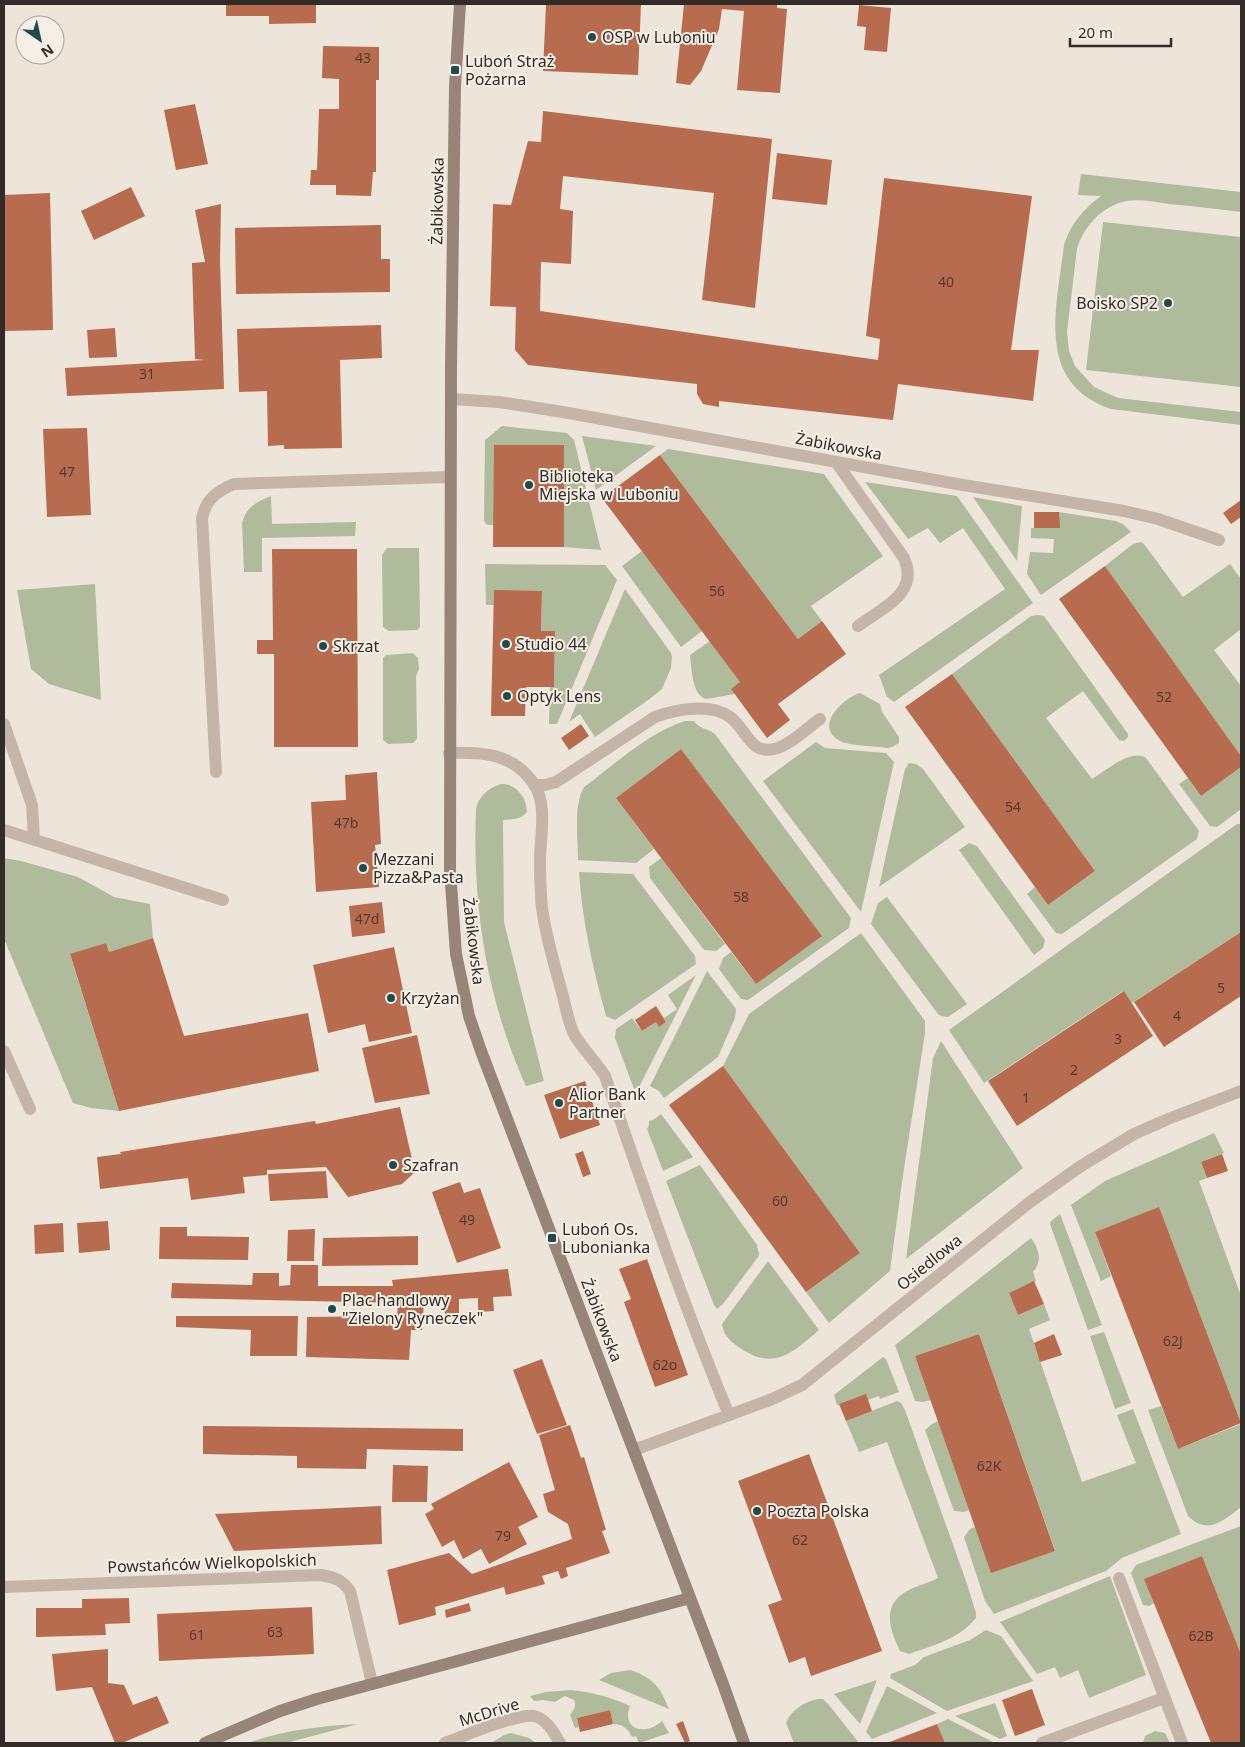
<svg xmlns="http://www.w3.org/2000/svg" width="1245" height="1747" viewBox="0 0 1245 1747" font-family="'Noto Sans',sans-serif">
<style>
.green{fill:#b0bb9c}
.building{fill:#b76b4f}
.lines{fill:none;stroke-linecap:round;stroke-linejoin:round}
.lane{stroke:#c4b5a8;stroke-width:12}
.street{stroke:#c4b5a8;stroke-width:12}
.secondary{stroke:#978579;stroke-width:12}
.poi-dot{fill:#224a4e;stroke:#f6efe5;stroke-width:2}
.labels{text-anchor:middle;stroke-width:4;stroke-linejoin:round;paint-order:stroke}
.number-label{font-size:14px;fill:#533b31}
.poi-label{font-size:16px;fill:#322b27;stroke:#f6efe5;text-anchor:start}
.street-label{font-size:16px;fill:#322b27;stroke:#f6efe5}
</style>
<rect width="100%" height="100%" fill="#eee5da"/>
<path class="green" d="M1081,174L1241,192V212C1217,209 1193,206 1169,204C1155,202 1140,199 1127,201C1103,205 1083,227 1077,249L1067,332L1069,351L1075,366L1094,387L1118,398L1241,412V425L1111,409C1034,383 1057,307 1064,245C1070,225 1084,208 1101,196L1078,195Z
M1103,222L1241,237V387L1086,370Z
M502,426L567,433L574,440L601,550L564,547V445H494V525H487L484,521L485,440Z
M582,436L656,446L596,490Z
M668,449L824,474L883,556L811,606L822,621L798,639L660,455Z
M865,482L957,496L1033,603L894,702L887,697L879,675L1005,589L963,528L940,543L928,528L908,539Z
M271,496L272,524L356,522L355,536L262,538V572H244L242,523C246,507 256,502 271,496Z
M973,497L1022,506L1017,561Z
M1059,512L1116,521L1123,524L1131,532L1041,595L1027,574L1030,552L1053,553L1054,539L1031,538V528H1059Z
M1141,542L1144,544L1183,597L1230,564L1241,579V629L1214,650L1241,686V756L1105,566L1133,544Z
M387,548H419L420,627L417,630L389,631L383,627L382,555Z
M642,551L702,631L681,647L622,566Z
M485,564L605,565L617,580L557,724H549L550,687H554L555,631H541L542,591L494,605H486Z
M95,584L101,700L49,684L31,669L17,590Z
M625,589L671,653L672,657L671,668L662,689L651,698L595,737L580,714L569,722Z
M1038,615L1044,616L1128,734V737L1124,741L1119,740L1083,691L1046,718L1092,779C1106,771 1130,748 1146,758L1199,831L1197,839L1062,934L1056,933L1027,894L1035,887L1048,905L1095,871L952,674L1031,616Z
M710,641L740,682L735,694L706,699C691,694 692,668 690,655Z
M413,653L418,658L419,669L416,676L417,739L413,743L388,744L383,740V658L386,655Z
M860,693L880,704L882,712L899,737V743L892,747L887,748C876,746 850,746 840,741C813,727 843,698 860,693Z
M685,721H694C701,730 707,728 715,734L851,918L849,928L748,1000L741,999L719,969L723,958L731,952L756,984L821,935L681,749L616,798L654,849L636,863L578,860C578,838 573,806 584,787C614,765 649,732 685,721Z
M816,742L825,748L886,753L894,762L861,912L763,781Z
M909,763L916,764L923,769L965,827L879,887L905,769Z
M1241,767V809L1220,825L1217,827L1210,826L1179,784L1188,778L1201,796Z
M501,784C515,783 527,797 527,812C520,820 513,819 503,820L504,922L544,1081L526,1086C486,999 472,904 476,809C479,796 488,788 501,784Z
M1237,824H1241V932L1132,1003L1123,991L984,1083L949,1030Z
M969,843L977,846L1045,940L1043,948L1034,955L959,850Z
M4,858L21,861L78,877L114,897L150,904L153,938L109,952L106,943L70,955L119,1111L91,1108L73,1103L4,939Z
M661,858L725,944L716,951L704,950L650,878L649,867Z
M579,872L633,874L695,956L696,964L615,1020L606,1016C593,969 582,921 579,872Z
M887,897L967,1004L948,1017L941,1016L938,1014L871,924L878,903Z
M861,933L925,1021V1033L903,1175L890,1271L829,1323L806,1292L860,1253L723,1066L749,1014Z
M707,971L736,1009L735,1018L718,1057L664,1098L659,1091L650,1086Z
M696,975L639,1087L634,1089L615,1038L616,1029L632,1018L642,1031L656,1022L659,1026L666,1022L664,1018L677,1009L668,995Z
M941,1041L1023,1168L906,1259L933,1058Z
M661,1114L693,1157L663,1171L647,1129L649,1125V1121L653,1120Z
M1214,1133L1224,1153L1201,1162L1207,1178L1199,1181L1241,1296V1423L1159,1208L1095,1232L1111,1276L1101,1281L1071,1205L1105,1181Z
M700,1165L757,1245L759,1254L758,1257L723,1304L717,1309L714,1305L666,1181Z
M1060,1214L1102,1325L1088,1330L1050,1224L1051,1221Z
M1031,1238C1039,1249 1043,1261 1033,1272L1036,1281L1009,1293L1018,1315L1044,1304L1050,1320L1029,1329L1082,1482L1136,1463L1117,1415L1133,1409L1181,1534L1122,1558L1106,1571L994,1614L985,1601L964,1537L970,1529L975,1527L1055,1550L979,1334L915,1356L931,1400L923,1402L915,1401L895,1345Z
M768,1261L819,1330C791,1354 773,1372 737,1346C729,1340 723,1334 722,1324Z
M1104,1332L1131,1403L1115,1409L1090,1336Z
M883,1357L886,1359L899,1392L880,1399L879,1396L868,1400L837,1405L834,1395Z
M897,1401L901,1403L905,1410L966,1581L976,1613V1618C959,1639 934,1645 909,1654L900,1651C889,1628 881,1604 909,1590C918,1585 929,1583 938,1578L887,1442L859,1452L846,1421Z
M1161,1406L1178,1449L1241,1424V1507C1224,1520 1208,1536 1188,1516L1148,1410Z
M938,1421L969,1510L964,1512L954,1511L925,1430L932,1424Z
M1241,1526V1654L1202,1556L1145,1579L1154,1603L1149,1606L1143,1605L1131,1573L1136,1565Z
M1110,1576L1146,1675L1089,1698L1078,1670L1060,1678L1055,1667L1037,1674L1000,1622Z
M986,1630L1001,1636L1033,1681L947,1711L890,1678L891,1674L915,1665L924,1657L970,1640Z
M630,1670C654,1678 660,1687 669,1709L599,1680L611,1673Z
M877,1680L860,1724L834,1694Z
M887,1686L937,1713L872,1739L866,1732Z
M571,1690C591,1692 611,1697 630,1706C621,1729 645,1737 662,1721L669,1733L639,1743L636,1736L632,1737C628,1729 623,1724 613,1724L610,1710L577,1718L579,1727L575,1728L570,1715C574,1709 577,1706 574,1700L565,1696L555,1702L543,1700L534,1701L530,1696L546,1692Z
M818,1699H823L829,1705L859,1743H794L786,1723C792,1709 804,1702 818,1699Z
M995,1703L1007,1736L1000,1739L955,1716Z
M948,1719L993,1742L945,1743L937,1724Z
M358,1724L286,1743H248C283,1730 322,1726 358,1724Z
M1155,1731L1165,1733L1170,1743H1143L1145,1736Z
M511,1733L529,1738L536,1743H491L504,1735Z"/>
<path class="building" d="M226,4H316V23L269,24V16H226Z
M546,4H641L638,75L543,71Z
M684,4H777V8L787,9L780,93L737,90L744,11L722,9L719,29L701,71L690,85L676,83Z
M859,5L891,8L887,52L864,50L866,27L857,26Z
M323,46L379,47V80H376V172H373L371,196L336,195V185H310L311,170H317L319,109H339V79L322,78Z
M195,104L208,164L176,170L164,110Z
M543,111L772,139L755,308L702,300L714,193L563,176L560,209L573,211L571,264L541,262L540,311L878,360L880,339L866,336L884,178L1032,196L1011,350H1039L1033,401L898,384L893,420L719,401V407L703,404L697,394V384L528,365L515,350L516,307L490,306L493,204L511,205L528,141L541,142Z
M777,153L832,160L827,205L772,199Z
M131,187L145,216L94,240L81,211Z
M50,193L53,330L4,331V195Z
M221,204L220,262L224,389L67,396L65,368L205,360L195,359L192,263L205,262L195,210Z
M381,225V259H390V292L236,294L235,228Z
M381,325L382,358L340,360L342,448L284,449V445L268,446L267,391L239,392L237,329Z
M115,328L117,357L89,358L87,330Z
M87,428L91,515L47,517L43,429Z
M494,445H564V547H493Z
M660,455L798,639L822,621L846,654L778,704L790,720L767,738L731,689L740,682L602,498Z
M1241,500V517L1231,524L1223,513Z
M1034,512H1059L1060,528H1034Z
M272,549H357L358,747H274V654H257V640H273Z
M1105,566L1241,756V767L1201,796L1059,599Z
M494,590L542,591L541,631H555L554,687H526L525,716H491Z
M952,674L1095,871L1048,905L905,707Z
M581,724L589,736L569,750L561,738Z
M681,749L822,936L756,984L616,798Z
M377,772L381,844L375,845L379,887L316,892L311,802L346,800L345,775Z
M382,902L385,933L352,937L349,906Z
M1241,932V996L1164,1047L1134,1002Z
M153,938L184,1036L308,1013L319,1071L119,1111L70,954L106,943L109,952Z
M394,947L412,1033L369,1042L365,1024L328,1033L313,965Z
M1124,991L1153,1036L1017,1126L988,1081Z
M656,1006L666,1022L659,1027L656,1022L642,1031L635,1020Z
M417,1035L430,1094L375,1103L362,1048Z
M723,1066L860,1253L806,1292L669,1105Z
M585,1081L600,1125L560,1139L544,1095Z
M400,1107L415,1172L402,1184L348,1197L326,1167L267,1170V1175L243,1177L245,1193L191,1200L188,1178L100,1189L97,1157L121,1154L120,1152L315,1121L316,1124Z
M583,1151L591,1174L583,1177L575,1154Z
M1222,1154L1228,1171L1207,1178L1201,1162Z
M326,1171L328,1198L270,1201L268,1174Z
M460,1182L464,1193L480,1188L501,1248L457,1263L432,1192Z
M1159,1207L1241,1423L1178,1449L1095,1232Z
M108,1221L110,1250L79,1253L77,1223Z
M63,1223L64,1252L35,1254L34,1225Z
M160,1227H187V1236L249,1237L248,1260L159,1259Z
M315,1229L314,1261H287L288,1230Z
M418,1236V1265L322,1266L323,1238Z
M647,1259L688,1375L655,1387L624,1302L631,1299L619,1269Z
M291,1265H318V1286H393L392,1280L508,1269L512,1296L493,1297L494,1311L478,1312V1298L459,1299V1314L445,1315L444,1301L424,1302L422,1330H411L409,1360L306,1357L307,1317L397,1316L398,1303L171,1298L172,1283L252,1285L253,1273H279V1286L290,1285Z
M1034,1281L1044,1304L1018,1315L1009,1293Z
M176,1316H298L297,1356H250L251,1330L176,1327Z
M979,1334L1055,1551L991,1573L915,1356Z
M1054,1334L1062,1355L1040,1362L1034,1343Z
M542,1359L567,1425L537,1434L513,1370Z
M866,1394L872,1411L846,1421L839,1404Z
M570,1425L581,1458L584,1457L606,1530L602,1531L610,1553L566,1568L568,1576L561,1579L558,1571L542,1576L545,1584L506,1595L504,1587L435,1607L436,1615L399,1625L387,1570L449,1553L472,1574L572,1539L568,1524L548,1512L543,1494L555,1490L539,1435Z
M203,1426L463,1429V1451L367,1449L366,1469L297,1468V1456L203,1454Z
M809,1454L882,1651L811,1676L805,1657L789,1663L768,1605L782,1600L738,1481Z
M509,1462L538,1517L518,1527L527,1544L489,1564L481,1549L463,1559L454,1540L442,1547L425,1514L434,1509L431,1504Z
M393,1465L428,1466L427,1502H392Z
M381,1506L382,1544L234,1551L215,1514Z
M1202,1556L1241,1654V1743H1211L1144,1579Z
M129,1598L130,1623L105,1624L106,1635L36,1637V1608H82V1599Z
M469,1603L471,1611L446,1618L445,1610Z
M312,1607L314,1654L159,1661L157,1614Z
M108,1649V1683L124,1685L133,1705L157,1696L169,1723L122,1743H115L92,1687L56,1691L52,1654Z
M1032,1689L1045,1725L1015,1736L1002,1700Z
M610,1710L613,1724L580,1732L577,1718Z
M683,1721L690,1741L685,1743L676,1724Z
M937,1724L945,1743H887Z"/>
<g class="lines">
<path class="lane" d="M836,462L904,558C920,593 882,608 858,626
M4,724L32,805L34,839
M449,753C483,752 513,753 534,784C547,804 541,833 540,855C540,872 540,890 542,908C546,938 555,967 563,996C566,1009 569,1025 575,1036C584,1050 596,1062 605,1076C644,1189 683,1304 729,1415
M216,772L202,518C206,499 217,491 234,484L450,477
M534,785H545L556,782L655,717C677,709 710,703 730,717C746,728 750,755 774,749C790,745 806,729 820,719
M4,830L223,900
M4,1051L30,1109
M1119,1578L1182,1743
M445,1743C464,1736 517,1713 534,1716C547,1719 554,1733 560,1743
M1042,1743L1164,1698"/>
<path class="street" d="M451,399L499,402L563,412L957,484L1124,511L1158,519L1219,540
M634,1450L770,1400L802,1385L1030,1202L1081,1166L1134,1134L1168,1119L1241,1091
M4,1587L321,1575C336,1578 341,1579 350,1591L372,1683"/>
<path class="secondary" d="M460,4L455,86L451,369L450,870L456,954L469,1016L481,1051L723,1684L744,1743
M205,1743L280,1711L317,1699L690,1598"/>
</g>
<g class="poi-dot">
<circle cx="592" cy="37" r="5"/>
<rect x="450" y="65" width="10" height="10" rx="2.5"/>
<circle cx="1168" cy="303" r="5"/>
<circle cx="529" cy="485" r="5"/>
<circle cx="506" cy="644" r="5"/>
<circle cx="323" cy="646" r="5"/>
<circle cx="507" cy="696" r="5"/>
<circle cx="363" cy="868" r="5"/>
<circle cx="391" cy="998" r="5"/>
<circle cx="559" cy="1103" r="5"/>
<circle cx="393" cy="1165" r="5"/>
<rect x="547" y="1233" width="10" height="10" rx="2.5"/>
<circle cx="332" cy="1309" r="5"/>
<circle cx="757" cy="1511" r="5"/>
</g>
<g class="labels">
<g class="number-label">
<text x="363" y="63">43</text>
<text x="946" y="287">40</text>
<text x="147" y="379">31</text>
<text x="67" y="477">47</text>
<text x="717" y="596">56</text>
<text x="1164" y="702">52</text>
<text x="1013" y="812">54</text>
<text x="346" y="828">47b</text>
<text x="741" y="902">58</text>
<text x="367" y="924">47d</text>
<text x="1221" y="993">5</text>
<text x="1177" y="1021">4</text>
<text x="1118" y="1044">3</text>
<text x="1074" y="1075">2</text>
<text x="1026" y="1103">1</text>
<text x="780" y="1206">60</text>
<text x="467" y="1225">49</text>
<text x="1173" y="1346">62J</text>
<text x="665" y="1370">62o</text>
<text x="989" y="1471">62K</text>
<text x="503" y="1541">79</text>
<text x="800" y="1545">62</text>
<text x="275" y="1637">63</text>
<text x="197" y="1640">61</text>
<text x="1201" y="1641">62B</text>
</g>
<g class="poi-label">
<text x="602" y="43">OSP w Luboniu</text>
<text x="465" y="67">Luboń Straż<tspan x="465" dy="18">Pożarna</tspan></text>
<text x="1158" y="309" text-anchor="end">Boisko SP2</text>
<text x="539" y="482">Biblioteka<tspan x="539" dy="18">Miejska w Luboniu</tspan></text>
<text x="516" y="650">Studio 44</text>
<text x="333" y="652">Skrzat</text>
<text x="517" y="702">Optyk Lens</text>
<text x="373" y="865">Mezzani<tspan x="373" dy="18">Pizza&amp;Pasta</tspan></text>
<text x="401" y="1004">Krzyżan</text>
<text x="569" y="1100">Alior Bank<tspan x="569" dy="18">Partner</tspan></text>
<text x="403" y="1171">Szafran</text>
<text x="562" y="1235">Luboń Os.<tspan x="562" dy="18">Lubonianka</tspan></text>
<text x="342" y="1306">Plac handlowy<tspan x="342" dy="18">"Zielony Ryneczek"</tspan></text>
<text x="767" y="1517">Poczta Polska</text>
</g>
<g class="street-label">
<text transform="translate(437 201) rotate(-89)" y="6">Żabikowska</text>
<text transform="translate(839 446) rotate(11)" y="6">Żabikowska</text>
<text transform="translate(474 941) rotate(83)" y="6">Żabikowska</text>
<text transform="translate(929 1262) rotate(-39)" y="6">Osiedlowa</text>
<text transform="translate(602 1320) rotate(69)" y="6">Żabikowska</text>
<text transform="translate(212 1563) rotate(-2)" y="6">Powstańców Wielkopolskich</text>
<text transform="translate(489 1712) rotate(-17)" y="6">McDrive</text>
</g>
</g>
<rect width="1245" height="1747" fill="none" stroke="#322b27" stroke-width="10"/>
<g transform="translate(40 40) rotate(146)"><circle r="24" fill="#f6efe5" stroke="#a8a199"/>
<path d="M0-4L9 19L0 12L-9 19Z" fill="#224a4e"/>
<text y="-8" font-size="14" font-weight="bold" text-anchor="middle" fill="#322b27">N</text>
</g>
<path d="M1070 38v8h101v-8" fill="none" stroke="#322b27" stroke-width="2.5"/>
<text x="1078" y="38" font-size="15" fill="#322b27" stroke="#f6efe5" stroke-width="4" paint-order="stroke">20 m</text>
</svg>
